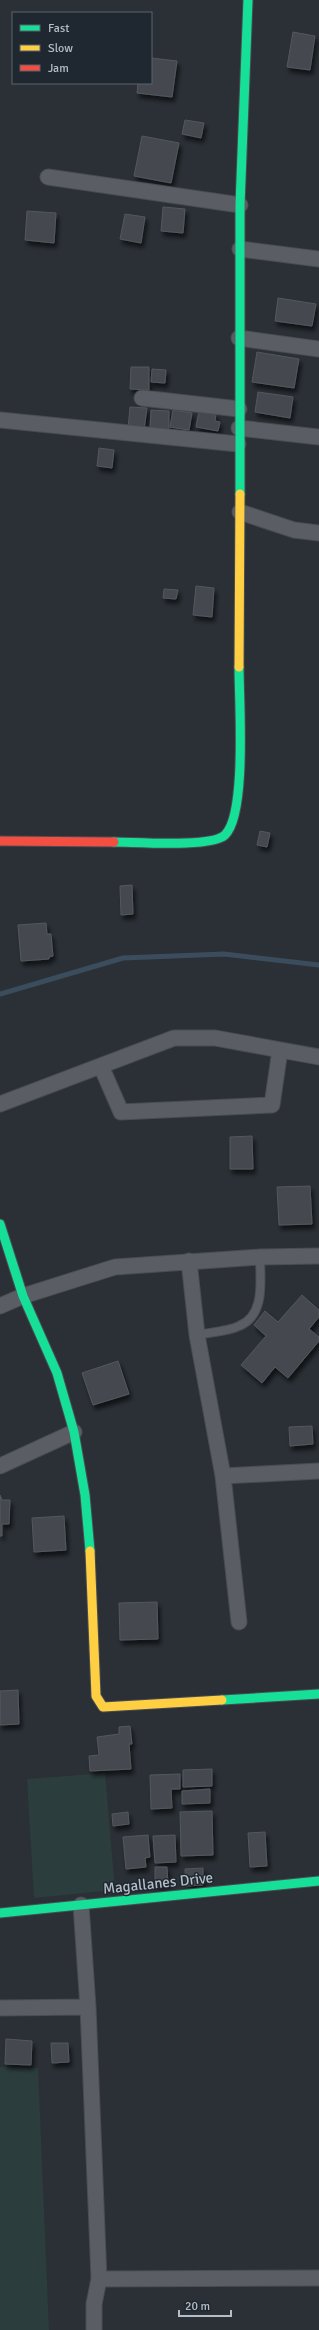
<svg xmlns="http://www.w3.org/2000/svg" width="319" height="2330" viewBox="0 0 319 2330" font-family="Signika,sans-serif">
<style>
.green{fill:#2b3d3c}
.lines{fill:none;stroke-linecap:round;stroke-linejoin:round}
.stream{stroke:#3b4d5d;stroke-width:5}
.building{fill:#444a4f;stroke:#52585d;filter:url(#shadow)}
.lane-casing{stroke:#494c51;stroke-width:10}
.street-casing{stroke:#494c51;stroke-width:17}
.fast-casing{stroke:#494c51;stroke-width:11}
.slow-casing{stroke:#494c51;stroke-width:11}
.jam-casing{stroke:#494c51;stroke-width:11}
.lane{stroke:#5a5e64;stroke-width:8}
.street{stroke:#5a5e64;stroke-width:15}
.fast{stroke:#16e098;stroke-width:9}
.slow{stroke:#ffcf43;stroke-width:9}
.jam{stroke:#f24e42;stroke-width:9}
.labels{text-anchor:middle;stroke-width:3;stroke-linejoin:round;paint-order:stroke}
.street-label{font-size:15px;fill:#b5bdc6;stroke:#1f2730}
</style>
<defs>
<filter id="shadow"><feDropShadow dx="2.5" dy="4.5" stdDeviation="2" flood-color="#0009"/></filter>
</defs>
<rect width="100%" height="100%" fill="#2a3036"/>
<path class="green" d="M105,1773L115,1890L34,1898L27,1779Z
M0,2067L38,2068L49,2330H0Z"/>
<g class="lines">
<path class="stream" d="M0,994L123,958L224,954L319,965"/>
</g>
<path class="building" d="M293,32L315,36L310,70L287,67Z
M151,58L177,61L172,97L137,93L138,83H151Z
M185,120L204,123L201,138L182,134Z
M142,136L179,143L171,183L134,176Z
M163,207L185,209L183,233L161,231Z
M27,211L56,213L54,243L25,240Z
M125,214L145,217L141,243L120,239Z
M278,298L316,304L312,326L275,321Z
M257,352L299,359L294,388L252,382Z
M131,367H149V390L130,389Z
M152,369L166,370L165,383L151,382Z
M258,392L293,397L290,418L255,412Z
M130,407L147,408L144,430L128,429Z
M151,410L169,411V430H150Z
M173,410L192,413L189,430L170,427Z
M199,411L216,414L215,421L220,422L218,431L196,427Z
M99,448L114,450L112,468L97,466Z
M196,586L214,588L212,617L193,615Z
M164,589L178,590L176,599L163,598Z
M260,831L270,833L267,847L257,845Z
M132,885L133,914L121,915L120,886Z
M46,923L47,934H51L53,956L49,957V959L21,961L18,925Z
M252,1136L253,1169H230V1137Z
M310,1186L312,1224L279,1225L277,1187Z
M302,1295L319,1310V1317L309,1329L319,1337V1341L288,1378L275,1367L262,1383L241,1365L266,1336L254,1325L265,1311L278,1322Z
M118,1361L129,1394L93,1405L82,1373Z
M312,1426L313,1444L290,1446L289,1427Z
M0,1495L2,1500H10L9,1524H2V1536H0Z
M64,1516L66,1550L34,1552L32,1518Z
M157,1602L158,1639L120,1640L119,1603Z
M18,1690L19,1724L0,1725V1691Z
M130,1726L132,1744H129L131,1769L90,1771L89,1756L99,1755L97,1737L119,1734V1727Z
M212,1769V1786L183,1787V1770Z
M180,1774V1789H171L172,1808L151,1809L150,1775Z
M210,1789V1803L182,1804V1791Z
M212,1811L213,1855L181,1856L180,1812Z
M128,1812L129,1824L113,1826L112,1814Z
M265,1832L267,1866L250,1867L248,1833Z
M148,1835L150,1857L145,1858L146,1867L126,1869L123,1837Z
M175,1835L176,1862L155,1863L153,1836Z
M155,1867H167L168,1884L155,1885Z
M203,1868V1885L186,1886L185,1869Z
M6,2039L32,2041L31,2065L5,2064Z
M51,2043H68L69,2062L52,2063Z"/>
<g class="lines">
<g class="lane-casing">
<path id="lane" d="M197,1335C210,1332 227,1332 239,1326C266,1315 260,1280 260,1257"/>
</g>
<g class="street-casing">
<path id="street" d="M48,177L240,205
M240,249L319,259
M239,338L319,349
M142,398L239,409
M0,420L238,444
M239,428L319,437
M240,512L294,530L319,533
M101,1066L121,1112L272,1105L280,1050
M0,1104L174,1038H215L319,1057
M189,1261L197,1335L223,1476L239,1622
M0,1306L23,1296L115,1267L260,1257L319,1256
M0,1466L74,1432
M223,1476L319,1471
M81,1905L88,2007L99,2279L94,2304V2330
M0,2008L88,2007
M99,2279L319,2278"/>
</g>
<g class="fast-casing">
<path id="fast" d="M240,494V205L248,0
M114,842C136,842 211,848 225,835C247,814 239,700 239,667
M0,1224L23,1296L57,1373L74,1432L85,1495L90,1551
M222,1700L319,1694
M0,1913L319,1881"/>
</g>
<g class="slow-casing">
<path id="slow" d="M239,667L240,494
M90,1551L96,1696L103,1707L222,1700"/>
</g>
<g class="jam-casing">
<path id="jam" d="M0,841L114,842"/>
</g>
<use href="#lane" class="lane"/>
<use href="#street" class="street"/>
<use href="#fast" class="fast"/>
<use href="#slow" class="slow"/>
<use href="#jam" class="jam"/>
</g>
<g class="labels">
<g class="street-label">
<text transform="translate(158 1883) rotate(-6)" y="5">Magallanes Drive</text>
</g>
</g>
<rect x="12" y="12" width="140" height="72" fill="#1f2730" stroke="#5b636c"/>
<rect x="20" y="25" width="20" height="6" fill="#16e098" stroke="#5b636c"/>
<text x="48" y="32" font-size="12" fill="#b5bdc6">Fast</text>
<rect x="20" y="45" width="20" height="6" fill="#ffcf43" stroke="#5b636c"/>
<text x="48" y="52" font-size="12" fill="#b5bdc6">Slow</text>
<rect x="20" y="65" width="20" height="6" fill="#f24e42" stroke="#5b636c"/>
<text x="48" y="72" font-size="12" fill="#b5bdc6">Jam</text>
<path d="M179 2310v6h52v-6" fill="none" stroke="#b5bdc6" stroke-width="2"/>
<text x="185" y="2310" font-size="12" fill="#b5bdc6" stroke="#1f2730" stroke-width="3" paint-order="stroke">20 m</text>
</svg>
